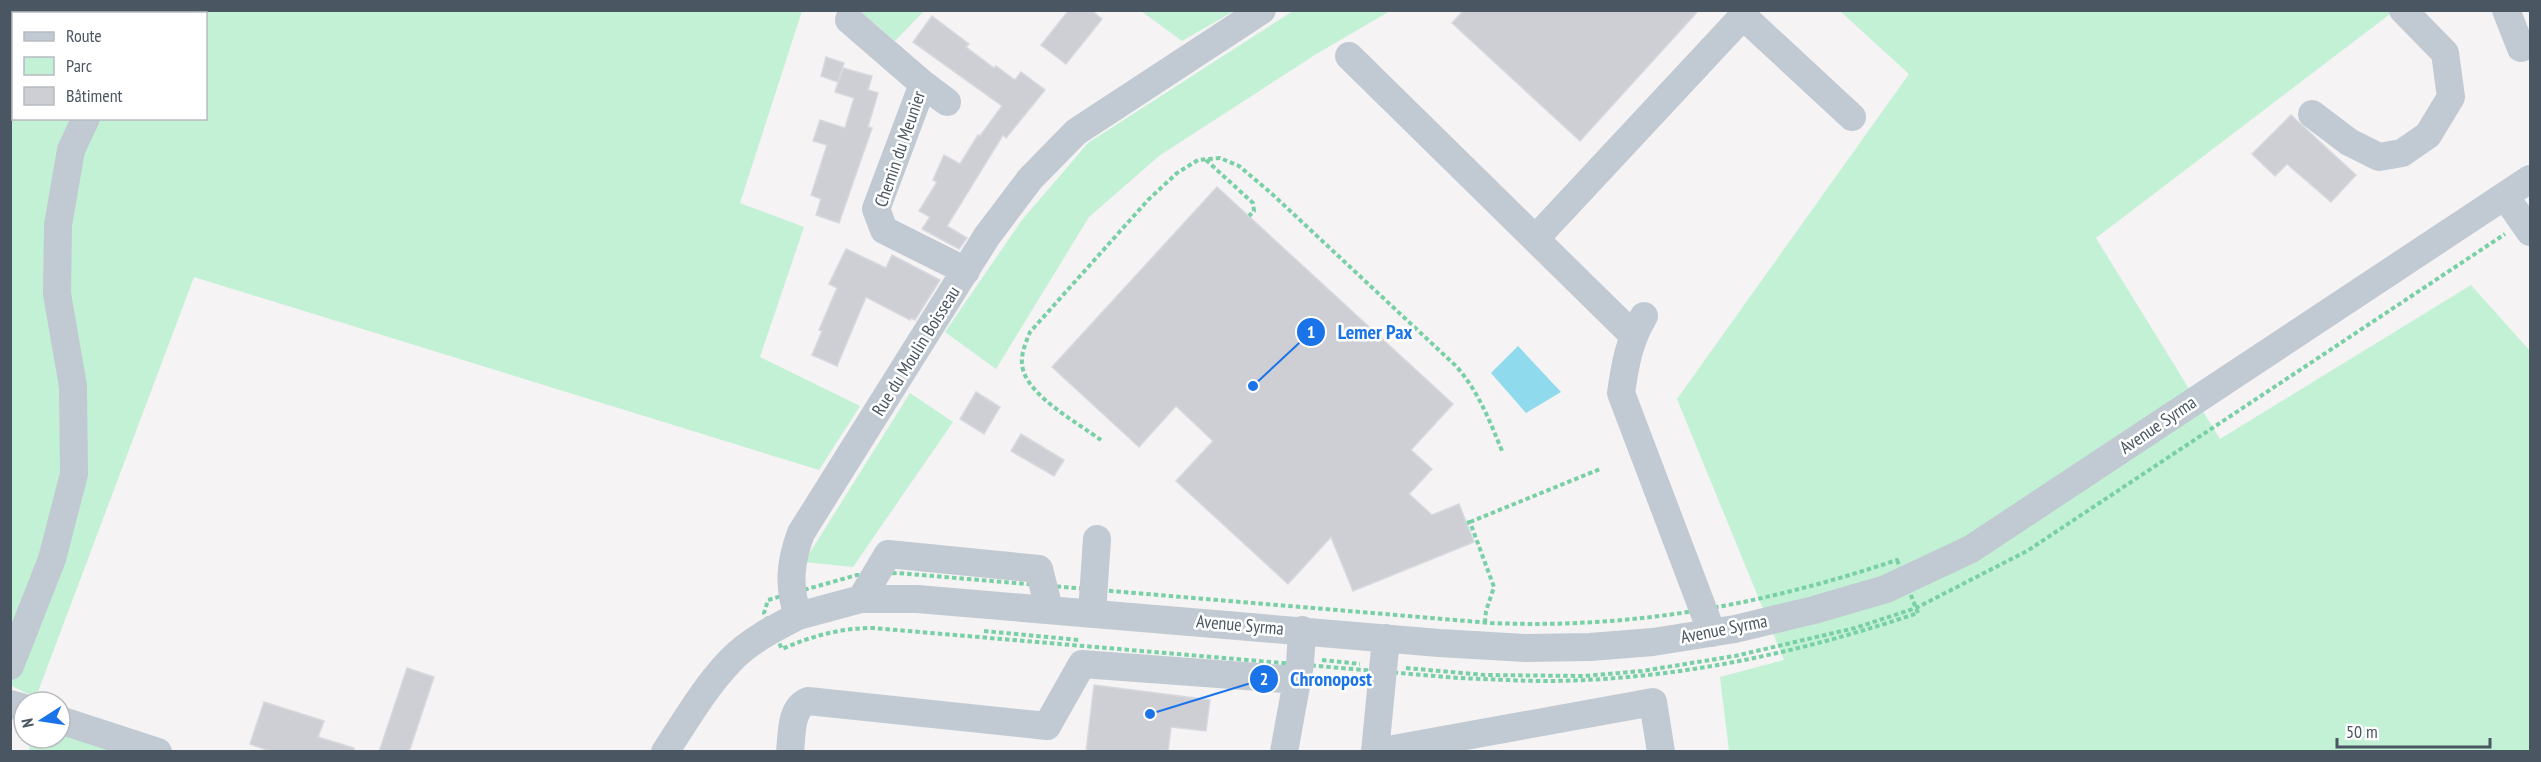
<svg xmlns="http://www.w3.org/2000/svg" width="2541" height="762" viewBox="0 0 2541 762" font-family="'PT Sans Narrow',sans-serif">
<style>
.green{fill:#c3f1d5;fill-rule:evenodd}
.water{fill:#90daee}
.building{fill:#cdcfd5;stroke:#d7d9de;stroke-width:1.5}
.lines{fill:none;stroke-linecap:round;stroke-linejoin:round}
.path{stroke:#7ad0a6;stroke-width:4;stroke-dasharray:4.5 3;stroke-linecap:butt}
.minor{stroke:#c1cad2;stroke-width:28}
.labels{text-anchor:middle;stroke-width:5;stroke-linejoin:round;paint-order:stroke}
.street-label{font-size:18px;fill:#4a5661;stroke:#fff}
.leader{fill:none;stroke:#1a73e8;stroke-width:2}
.callout-dot{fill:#1a73e8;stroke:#fff;stroke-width:2}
.mark-label{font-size:18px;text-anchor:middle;font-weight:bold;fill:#fff}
.callout-label{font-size:20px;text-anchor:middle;font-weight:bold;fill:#1a73e8;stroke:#fff;stroke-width:5;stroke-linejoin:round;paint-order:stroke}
</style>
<rect width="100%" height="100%" fill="#f5f3f3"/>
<path class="green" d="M10,11H802L740,203L804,227L760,357L860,406L819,470L194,277L36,697L42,702H35L36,698L10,685ZM14,14H206V118H14Z
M860,11H924L895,41Z
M1141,11V10L1234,11L1182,41Z
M1293,11H1390L1318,53L1159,156L1089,217L996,369L945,332L1022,220L1088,143Z
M1840,11H2394L2096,238L2220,439L2471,285L2530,351V751H1729L1720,677L1784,660L1677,399L1909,74Z
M910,393L953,422L853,567L804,562Z
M60,716L114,752H29L30,738H60Z"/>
<path class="water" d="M1518,346L1561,392L1526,413L1491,373Z"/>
<path class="building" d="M1069,10H1091L1102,19L1066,64L1041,45Z
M1464,10H1699L1580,141L1452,23Z
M932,16L969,44L966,47L994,68L996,66L1015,80L1021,72L1045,90L1006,138L1003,135L947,226L967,238L959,249L922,229L930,217L919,211L937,182L933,180L944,155L960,164L978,135L980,136L1002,106L913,42Z
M826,57L844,63L838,82L821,76Z
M843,68L872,76L868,90L878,93L868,127L872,128L839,223L816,215L821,199L811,195L827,145L813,141L820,120L845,128L854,98L835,92Z
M2291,115L2356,175L2331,202L2287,164L2275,176L2252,154Z
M1217,187L1453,404L1411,450L1432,469L1409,494L1432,515L1459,504L1474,542L1353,591L1331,537L1288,584L1176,481L1213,441L1176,406L1139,447L1052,367Z
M846,249L886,268L892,255L940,280L915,320L911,318L910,320L866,297L837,366L812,355L822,331L819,330L837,288L829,284Z
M976,392L1000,407L984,434L960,419Z
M1021,434L1064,460L1054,476L1011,451Z
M407,668L434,677L409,752H379Z
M1094,685L1210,700L1206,731L1171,727L1168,752H1086Z
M264,702L324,721L318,737L354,748V752H272L250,744Z"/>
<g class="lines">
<path class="path" d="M1206,160L1253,203L1254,211L1249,216
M1101,440C1078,423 1024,394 1022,364C1021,353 1026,342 1030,332L1148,200L1177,173L1198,160L1220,158L1239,166L1271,193L1456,366C1478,391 1489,419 1502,451
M1470,522L1600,469
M1467,523L1470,522L1494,587L1486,611L1485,622
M1897,560L1918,613C1799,653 1675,680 1548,681C1518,681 1488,679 1458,678L873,628C840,628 812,636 782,649L764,613L768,600L775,598L857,575L897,573L1491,623C1633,629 1762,605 1897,560Z
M984,631L1079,640
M1322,660L1360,664
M1406,668L1485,675L1584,676L1642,671L1735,656L1855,628L1916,608L2027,551L2505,234"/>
<path class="minor" d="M2506,10L2521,48L2530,44
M153,14L156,10
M849,20L923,84L876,209L884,230L966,271
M1349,56L1633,335
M923,84L947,102
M2312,114L2349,142L2379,157L2402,153L2428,135L2451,97L2445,53L2403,10
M2505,196L2530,232
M1536,238L1743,16L1852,117
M1644,316C1629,341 1625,365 1621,393L1712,633
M861,599L888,554L1039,569L1049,609
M1092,613L1097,539
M798,616L861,599H917L1439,643L1525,648L1590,647L1653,642L1735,629L1814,610L1886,589L1971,549L2530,179
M10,666L52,559L74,474L73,386L57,294L58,225L71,150L86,118
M10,704L24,708
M60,720L158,752
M665,752C686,720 705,687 731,660C749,641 775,628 798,616C788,586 790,562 801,533L987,236L1030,179L1076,132L1262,10
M790,752C792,735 790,708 808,701L1047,726L1082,664L1298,680
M1284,752L1300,664L1302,630
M1375,752L1386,638
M1377,752L1653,702L1661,752"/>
</g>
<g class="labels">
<g class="street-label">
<text transform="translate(900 149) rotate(-71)" y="6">Chemin du Meunier</text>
<text transform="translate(916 351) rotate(-58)" y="6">Rue du Moulin Boisseau</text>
<text transform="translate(2158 425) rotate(-34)" y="6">Avenue Syrma</text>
<text transform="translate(1240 625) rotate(5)" y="6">Avenue Syrma</text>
<text transform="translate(1724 629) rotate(-11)" y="6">Avenue Syrma</text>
</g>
</g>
<path class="leader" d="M1253 386L1311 332M1150 714L1264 679"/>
<g class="callout-dot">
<circle cx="1253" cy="386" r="6"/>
<circle cx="1150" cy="714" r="6"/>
<circle cx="1311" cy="332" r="15"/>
<circle cx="1264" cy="679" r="15"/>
</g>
<g class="mark-label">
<text x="1311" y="338">1</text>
<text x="1264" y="685">2</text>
</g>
<g class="callout-label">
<text x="1375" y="339">Lemer Pax</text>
<text x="1331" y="686">Chronopost</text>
</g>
<rect width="2541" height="762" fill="none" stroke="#4a5661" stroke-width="24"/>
<rect x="12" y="12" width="195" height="108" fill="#ffffff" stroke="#b7bbc0" stroke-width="1.5"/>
<rect x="24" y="32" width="30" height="9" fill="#c1cad2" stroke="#b7bbc0" stroke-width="1.5"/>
<text x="66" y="42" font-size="18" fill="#4a5661">Route</text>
<rect x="24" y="57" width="30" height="18" fill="#c3f1d5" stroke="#b7bbc0" stroke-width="1.5"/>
<text x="66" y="72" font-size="18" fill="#4a5661">Parc</text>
<rect x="24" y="87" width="30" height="18" fill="#cdcfd5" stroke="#b7bbc0" stroke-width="1.5"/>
<text x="66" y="102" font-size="18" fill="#4a5661">Bâtiment</text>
<g transform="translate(42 720) rotate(258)"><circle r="28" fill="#ffffff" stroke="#b7bbc0" stroke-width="1.5"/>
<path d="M0-4.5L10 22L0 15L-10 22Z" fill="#1a73e8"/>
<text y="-9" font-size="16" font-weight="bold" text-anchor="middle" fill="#4a5661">N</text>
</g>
<path d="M2337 738v9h153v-9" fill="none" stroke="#4a5661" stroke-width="3"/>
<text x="2346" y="738" font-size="18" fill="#4a5661" stroke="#ffffff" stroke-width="4.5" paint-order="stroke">50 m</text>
</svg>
